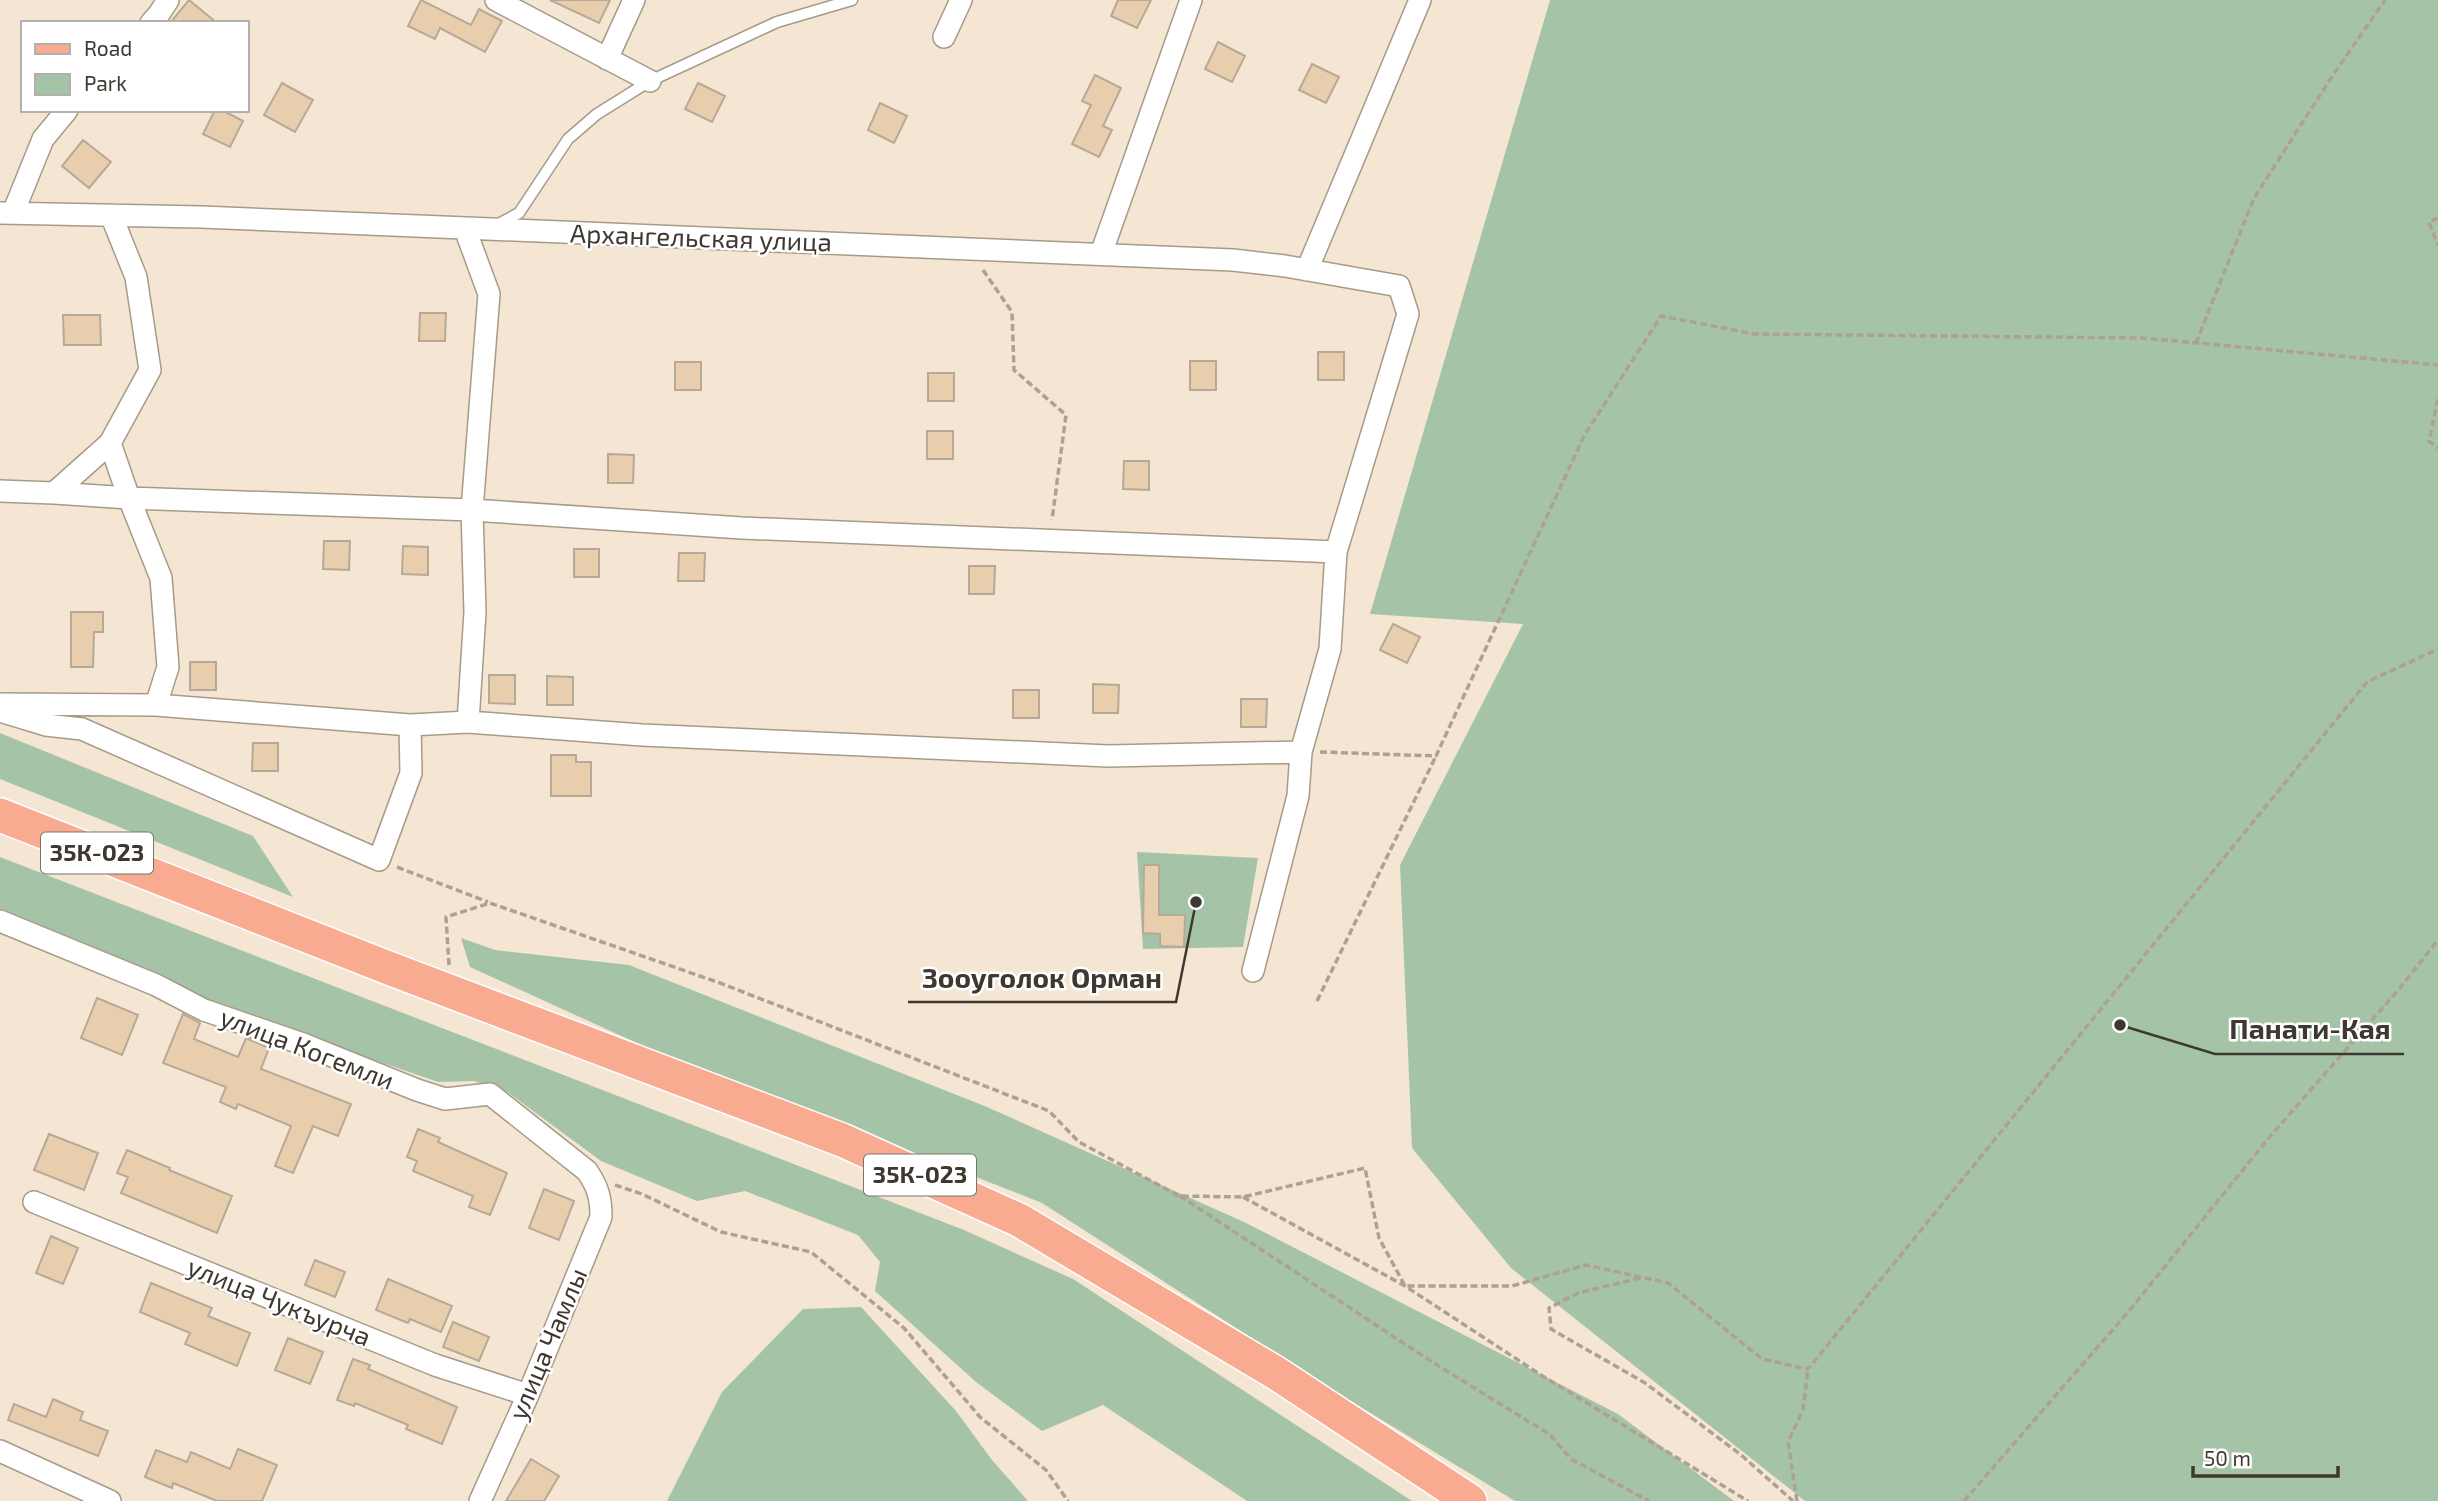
<svg xmlns="http://www.w3.org/2000/svg" width="2438" height="1501" viewBox="0 0 2438 1501" font-family="'Exo 2',sans-serif">
<style>
.green{fill:#a5c4a7}
.building{fill:#e8ceac;stroke:#b7a997;stroke-width:2}
.lines{fill:none;stroke-linecap:round;stroke-linejoin:round}
.service-casing{stroke:#a79a88;stroke-width:13}
.minor-casing{stroke:#a79a88;stroke-width:24}
.primary-casing{stroke:#fff;stroke-width:36}
.path{stroke:#ada193;stroke-width:3.5;stroke-dasharray:7 3.5;stroke-linecap:butt}
.service{stroke:#fff;stroke-width:10}
.minor{stroke:#fff;stroke-width:21}
.primary{stroke:#f9ab92;stroke-width:33}
.labels{text-anchor:middle;stroke-width:5;stroke-linejoin:round;paint-order:stroke}
.shield{fill:#fff;stroke:#78746f;stroke-width:2}
.shield-label{font-size:24px;font-weight:bold;fill:#3e3831}
.street-label{font-size:26px;fill:#3e3831;stroke:#fff}
.leader{fill:none;stroke:#3e3831;stroke-width:2.5}
.callout-dot{fill:#3e3831;stroke:#fff;stroke-width:2.5}
.callout-label{font-size:28px;text-anchor:middle;font-weight:bold;fill:#3e3831;stroke:#fff;stroke-width:5;stroke-linejoin:round;paint-order:stroke}
</style>
<rect width="100%" height="100%" fill="#f5e6d3"/>
<path class="green" d="M1550,0H2438V1501H1805L1511,1268L1412,1148L1400,865L1523,624L1370,614Z
M0,733L253,836L293,897L0,779Z
M1137,852L1258,858L1243,947L1143,949Z
M0,857L964,1230L1073,1279L1412,1501H1247L1103,1405L1042,1431L976,1382L875,1291L880,1262L858,1235L745,1191L697,1201L601,1161L506,1091L474,1081L438,1082L206,1002L0,911Z
M461,938L495,950L629,965L987,1107L1244,1222L1618,1414L1734,1501H1515L1326,1386L1042,1203L650,1049L470,967Z
M861,1307L956,1411L992,1460L1028,1501H667L722,1392L803,1309Z"/>
<path class="building" d="M189,0L217,23H170Z
M421,0L471,25L479,9L502,21L485,52L440,28L435,39L408,26Z
M550,0H610L599,23Z
M1118,0H1151L1137,28L1111,16Z
M1218,42L1245,56L1232,82L1205,69Z
M1312,64L1339,77L1326,103L1299,90Z
M1095,75L1121,88L1103,126L1112,130L1099,157L1072,144L1091,105L1082,101Z
M282,83L313,100L295,132L264,115Z
M698,83L725,96L712,122L685,109Z
M880,103L907,116L894,143L868,130Z
M215,110H222L243,121L230,147L203,134Z
M83,140L111,162L89,188L62,166Z
M420,313H446L445,341H419Z
M63,315H100L101,345H64Z
M1318,352H1344V380H1318Z
M1190,361H1216V390H1190Z
M675,362H701V390H675Z
M928,373H954V401H928Z
M927,431H953V459H927Z
M608,454L634,455L633,483H608Z
M1124,461H1149V490L1123,489Z
M324,541H350L349,570L323,569Z
M403,546L428,547V575L402,574Z
M574,549H599V577H574Z
M679,553H705L704,581H678Z
M969,566H995L994,594H969Z
M71,612H103V632H94L93,667H71Z
M1393,624L1420,637L1407,663L1380,650Z
M190,662H216V690H190Z
M489,675H515V704L489,703Z
M547,676L573,677V705H547Z
M1093,684L1119,685L1118,713H1093Z
M1013,690H1039V718H1013Z
M1241,699H1267L1266,727H1241Z
M253,743H278V771H252Z
M551,755H576V762H591V796H551Z
M1144,865H1159V915H1185L1184,947L1160,946V934L1143,933Z
M97,998L138,1015L122,1055L81,1038Z
M183,1014L200,1023L194,1039L238,1057L246,1038L269,1048L261,1069L351,1104L338,1136L313,1126L293,1173L275,1166L291,1126L238,1104L236,1109L220,1102L226,1087L163,1063Z
M418,1129L440,1138L438,1142L507,1173L490,1215L469,1207L473,1196L413,1171L417,1161L407,1157Z
M49,1134L98,1153L84,1190L34,1170Z
M127,1150L170,1168L169,1170L232,1196L217,1233L121,1193L128,1177L117,1173Z
M544,1189L574,1201L559,1240L529,1228Z
M51,1236L78,1248L63,1284L36,1273Z
M315,1260L345,1272L335,1297L305,1285Z
M388,1279L452,1306L441,1332L410,1319L408,1323L376,1310Z
M151,1283L212,1308L208,1316L250,1333L237,1366L185,1344L190,1333L140,1312Z
M453,1322L489,1337L479,1361L443,1347Z
M288,1338L323,1352L310,1384L275,1370Z
M353,1359L370,1365L368,1369L457,1407L442,1444L406,1429L408,1425L355,1403L354,1406L337,1400Z
M53,1399L83,1412L80,1420L108,1431L98,1456L8,1420L14,1404L46,1417Z
M238,1449L277,1465L262,1501H217L173,1483L172,1488L145,1477L156,1450L187,1462L191,1452L230,1469Z
M531,1459L559,1476L544,1501H506Z"/>
<g class="lines">
<g class="service-casing">
<path id="service" d="M495,226L519,213L568,139L597,114L650,81L777,22L852,0"/>
</g>
<g class="minor-casing">
<path id="minor" d="M496,0L650,81
M151,23L159,14L168,0
M944,37L961,0
M607,59L634,0
M0,213L201,217L1233,260L1285,266L1399,286L1408,314L1336,552L1330,649L1301,752L1298,796L1253,971
M13,213L43,139L67,110
M111,215L136,277L150,370L110,443L129,498L161,578L168,667L156,705
M465,229L489,294L472,510L475,612L468,722
M1101,254L1191,0
M1307,270L1420,0
M0,491L54,493L110,443
M54,493L129,498L472,510L742,528L1336,552
M0,704L156,705L410,725
M0,711L46,725L82,729L379,860L411,773L410,725L468,722L642,735L1108,756L1301,752
M0,921L156,985L204,1010L303,1044L417,1090L445,1099L490,1094L587,1171C598,1187 601,1198 601,1217L528,1395L480,1501
M34,1202L435,1365L528,1395
M0,1451L110,1501"/>
</g>
<g class="primary-casing">
<path id="primary" d="M0,815L386,967L842,1140L1019,1220L1276,1373L1470,1501"/>
</g>
<path class="path" d="M2438,218L2429,222L2438,246
M983,270L1012,312L1014,370L1066,415L1052,520
M2196,343L2254,198L2331,78L2385,0
M2438,399L2429,441L2438,448
M1320,752L1436,756L1584,436L1661,316L1754,334L2142,338L2438,365
M397,867L488,902
M449,965L446,917L490,903L720,983L1049,1111L1079,1142L1179,1196L1243,1197L1365,1168L1379,1238L1405,1286H1512L1586,1265L1668,1283L1762,1359L1808,1369L2367,682L2438,649
M1317,1001L1436,756
M615,1185L642,1194L721,1232L811,1252L904,1328L980,1417L1046,1470L1068,1501
M1180,1196L1429,1360L1549,1434L1571,1459L1649,1501
M1243,1197L1405,1286L1541,1375L1748,1501
M1640,1278L1578,1293L1549,1308L1551,1329L1645,1383L1740,1454L1793,1501
M1797,1501L1788,1442L1803,1410L1808,1369
M1964,1501L2129,1311L2267,1140L2400,988L2438,940"/>
<use href="#service" class="service"/>
<use href="#minor" class="minor"/>
<use href="#primary" class="primary"/>
</g>
<g class="labels">
<g class="shield">
<rect x="41" y="832.5" width="112" height="41" rx="5"/>
<rect x="864" y="1154.5" width="112" height="41" rx="5"/>
</g>
<g class="shield-label">
<text x="97" y="861">35К-023</text>
<text x="920" y="1183">35К-023</text>
</g>
<g class="street-label">
<text transform="translate(701 238) rotate(2)" y="9">Архангельская улица</text>
<text transform="translate(307 1049) rotate(21)" y="9">улица Когемли</text>
<text transform="translate(279 1302) rotate(22)" y="9">улица Чукъурча</text>
<text transform="translate(548 1344) rotate(-67)" y="9">улица Чамлы</text>
</g>
</g>
<path class="leader" d="M1196 902L1176 1002H908M2120 1025L2215 1054H2404"/>
<g class="callout-dot">
<circle cx="1196" cy="902" r="7"/>
<circle cx="2120" cy="1025" r="7"/>
</g>
<g class="callout-label">
<text x="1042" y="988">Зооуголок Орман</text>
<text x="2310" y="1039">Панати-Кая</text>
</g>
<rect x="21" y="21" width="228" height="91" fill="#ffffff" stroke="#b2afad" stroke-width="2"/>
<rect x="35" y="44" width="35" height="10" fill="#f9ab92" stroke="#b2afad" stroke-width="2"/>
<text x="84" y="56" font-size="21" fill="#3e3831">Road</text>
<rect x="35" y="74" width="35" height="21" fill="#a5c4a7" stroke="#b2afad" stroke-width="2"/>
<text x="84" y="91" font-size="21" fill="#3e3831">Park</text>
<path d="M2193 1466v10h145v-10" fill="none" stroke="#3e3831" stroke-width="3.5"/>
<text x="2204" y="1466" font-size="21" fill="#3e3831" stroke="#ffffff" stroke-width="5" paint-order="stroke">50 m</text>
</svg>
